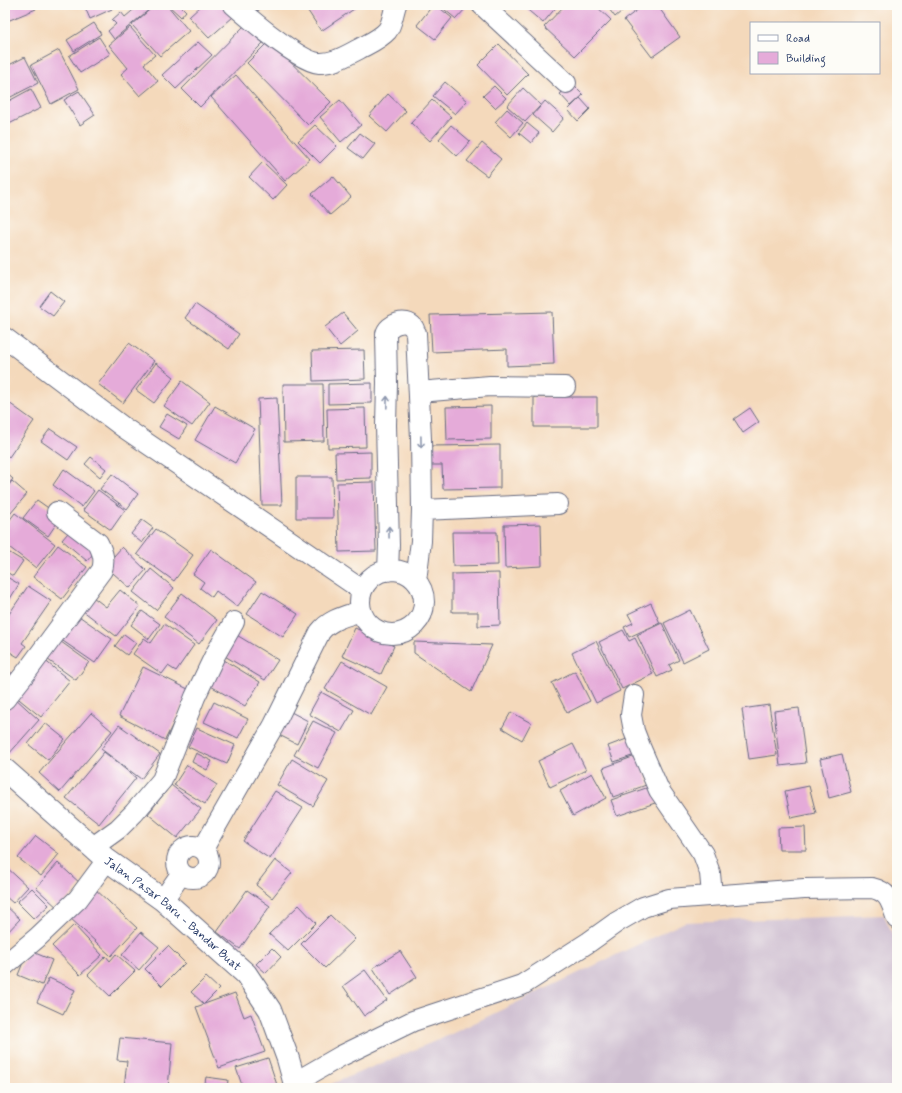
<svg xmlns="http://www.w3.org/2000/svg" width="902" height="1093" viewBox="0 0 902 1093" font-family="Mynerve,sans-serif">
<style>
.industrial{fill:#cebed0}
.building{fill:#e5abd9}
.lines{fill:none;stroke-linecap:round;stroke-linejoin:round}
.minor-casing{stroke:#676a7f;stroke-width:22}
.tertiary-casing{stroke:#676a7f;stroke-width:24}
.minor{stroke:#fff;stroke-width:20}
.tertiary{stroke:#fff;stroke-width:22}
.oneway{stroke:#8d97ae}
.labels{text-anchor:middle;stroke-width:4;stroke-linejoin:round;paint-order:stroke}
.street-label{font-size:12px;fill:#1b2f5e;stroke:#fdfcf7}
</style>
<rect width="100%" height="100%" fill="#fdfcf7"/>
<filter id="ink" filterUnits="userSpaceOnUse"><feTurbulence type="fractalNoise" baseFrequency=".025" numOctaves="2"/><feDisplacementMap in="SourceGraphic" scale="8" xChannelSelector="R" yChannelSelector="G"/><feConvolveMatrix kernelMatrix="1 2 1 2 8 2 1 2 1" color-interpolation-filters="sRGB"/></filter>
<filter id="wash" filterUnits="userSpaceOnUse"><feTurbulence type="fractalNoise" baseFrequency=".012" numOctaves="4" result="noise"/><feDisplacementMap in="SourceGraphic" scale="16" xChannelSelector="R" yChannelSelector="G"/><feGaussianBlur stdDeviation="0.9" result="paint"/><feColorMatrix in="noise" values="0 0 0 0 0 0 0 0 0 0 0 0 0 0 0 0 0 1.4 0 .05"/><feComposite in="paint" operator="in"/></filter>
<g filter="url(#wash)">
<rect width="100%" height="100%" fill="#f4d9bb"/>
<path class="industrial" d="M884,915L897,944V1088H332L331,1084L445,1037L685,922Z"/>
<g id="blocks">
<path class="building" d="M5,5H34L36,9L5,22Z
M84,5H111L112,9L90,19Z
M139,5H148L151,8L114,39L108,31L116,24L112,20L121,12L125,17Z
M155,5H167L189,31L160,56L132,25Z
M168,5H180L186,11L181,17Z
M202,5H222L233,17L209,38L189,17Z
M252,5H265L258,11Z
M317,5H360L321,31L308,11Z
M433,5H436L452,18L435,39L417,25Z
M439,5H463L466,8L456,19Z
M522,5H558L543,23Z
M565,5H595L611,20L575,56L544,27Z
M606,5H629L615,17Z
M644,5H657L680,37L652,57L624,20Z
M248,22L266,40L200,107L182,89Z
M94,23L101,34L74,51L67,40Z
M130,27L155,55L144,64L158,81L140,96L121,74L128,68L109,45Z
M99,37L110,54L80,73L69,56Z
M269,41L331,102L308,125L247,63Z
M198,42L212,55L176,89L162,75Z
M499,44L528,74L507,95L478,65Z
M59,50L79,89L51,104L31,65Z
M25,57L38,83L5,100V67Z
M236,75L310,159L285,181L211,97Z
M445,82L467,101L455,114L433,96Z
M572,84L583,95L571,106L560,94Z
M494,86L506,98L495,108L483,96Z
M523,88L541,105L525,122L507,106Z
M31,89L41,108L5,126V103Z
M79,91L95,115L80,125L64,100Z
M388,94L406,111L387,132L369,116Z
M580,98L590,109L578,121L568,110Z
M340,100L361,125L341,142L320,117Z
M432,100L451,117L430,141L411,123Z
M545,101L564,118L552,132L533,115Z
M507,109L523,123L511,137L495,122Z
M527,123L539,133L531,143L519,133Z
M315,125L337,146L320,163L298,141Z
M451,125L470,141L457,156L439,139Z
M360,133L375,144L363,159L348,148Z
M482,143L501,159L487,176L467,161Z
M263,162L287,185L273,200L249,177Z
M333,176L351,197L330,215L312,194Z
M50,291L64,302L53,316L39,306Z
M195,304L239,334L229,349L185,318Z
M552,312L554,364L507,366V349L432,352L430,315Z
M343,313L358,331L340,346L325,327Z
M129,343L154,361L123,403L98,384Z
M364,350L365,379L313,381L312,351Z
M156,363L174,377L154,403L136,390Z
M182,381L210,402L192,426L164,406Z
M372,383V403L328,404V384Z
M283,384H323L324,441L284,442Z
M534,397H597V427H534Z
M277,398L282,505H262L258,399Z
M5,400L34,421L9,457L5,454Z
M215,406L255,429L235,463L195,440Z
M491,406V439L447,440L446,407Z
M365,408L366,447L328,448L327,409Z
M750,408L759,422L743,433L734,419Z
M167,414L187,426L179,439L159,427Z
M50,429L77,447L68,460L41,441Z
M500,445V488L443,489L442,465H430V446Z
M371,452V478L336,479L335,453Z
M91,457L106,469L100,477L85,464Z
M64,469L94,491L82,507L53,485Z
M5,472L13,479L5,488Z
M112,474L138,494L127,509L100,489Z
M296,477H332L333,518H296Z
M12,481L27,494L5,520V490Z
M374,482L376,551L339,552L337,483Z
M98,490L125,510L111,530L83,510Z
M37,500L61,517L48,536L23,518Z
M15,513L55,544L36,568L5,544V526Z
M142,520L153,528L142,543L131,534Z
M541,524L542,566L505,568L504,525Z
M73,527L98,548L87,561L62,540Z
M156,529L193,555L174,581L137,554Z
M452,532H497L498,565L453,566Z
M58,545L87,567L62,599L33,577Z
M122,547L146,570L130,588L105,566Z
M211,549L256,582L237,607L216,591L212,597L200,588L204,582L193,574Z
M5,550L23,561L13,576L5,571Z
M151,569L174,588L156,610L133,592Z
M499,573L500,625L478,626V612H452V574Z
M5,576L19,584L5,607Z
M28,586L51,601L22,643L26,646L18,657L5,649V644L8,639L5,637V620Z
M120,590L140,606L116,636L78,607L89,594L106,607Z
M262,591L298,614L283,637L247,614Z
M182,593L217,620L199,644L164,617Z
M651,603L660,623L629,637L624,627L633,623L628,614Z
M690,610L709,649L683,662L664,623Z
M142,611L160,624L149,639L131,625Z
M76,614L112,639L95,663L60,639Z
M662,623L679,660L669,665L672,670L657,677L637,635Z
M164,624L194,645L176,671L168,666L162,674L133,654L144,638L151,643Z
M355,628L394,646L381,674L342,656Z
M623,630L629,641L635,638L653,674L622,689L599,642Z
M124,634L136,643L127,655L115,646Z
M235,634L278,660L265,680L223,655Z
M57,639L89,662L76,680L44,657Z
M596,641L620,691L596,703L572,653Z
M414,642L492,645L471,692L414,653Z
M43,659L70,681L41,717L14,695Z
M224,660L260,682L245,706L209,685Z
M342,661L387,687L371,715L325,689Z
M5,667L18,679L5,693Z
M143,667L190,690L165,740L119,716Z
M575,671L590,701L567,713L552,683Z
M321,692L354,710L341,732L309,714Z
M14,697L39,720L8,755L5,752V707Z
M214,702L248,719L238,738L204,722Z
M769,705L777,755L749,759L742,709Z
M799,708L806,763L780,766L774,711Z
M291,712L308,721L297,744L279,735Z
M511,712L531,723L522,740L502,728Z
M91,713L112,731L60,792L39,773Z
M313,721L337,733L318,768L294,755Z
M45,723L65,739L48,760L28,744Z
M119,725L160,754L141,779L101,749Z
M197,728L235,745L227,764L188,747Z
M632,737L638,754L614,762L608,746Z
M573,744L586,770L550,787L538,761Z
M104,752L136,778L99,824L66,798Z
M196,753L212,761L207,770L192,762Z
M842,754L851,792L829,798L820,759Z
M638,755L649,784L613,797L603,768Z
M292,759L328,781L313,806L277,785Z
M187,765L217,785L205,804L174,785Z
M592,773L606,798L573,816L560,791Z
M171,785L201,809L177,838L148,814Z
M652,786L658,802L617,816L611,800Z
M809,786L816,813L791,818L785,791Z
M275,791L303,808L270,859L243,841Z
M805,827L806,850H779L778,828Z
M36,836L59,854L41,876L18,858Z
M275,860L292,873L272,898L256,885Z
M58,863L81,884L59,909L36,888Z
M5,866L28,887L13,903L5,896Z
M32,888L49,905L34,919L17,902Z
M94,888L137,928L111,956L68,916Z
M247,890L270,906L240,949L217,932Z
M5,905L20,919L5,935Z
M299,905L316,923L288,951L269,934Z
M330,915L355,939L325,968L301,944Z
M74,925L102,955L80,975L52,946Z
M141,932L159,947L139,970L122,955Z
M168,946L185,963L162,986L145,969Z
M272,948L281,957L266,973L256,964Z
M28,950L52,960L42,985L18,975Z
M400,951L417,977L390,995L373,968Z
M116,954L135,971L110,996L88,975L106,956L110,961Z
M365,970L387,1000L364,1016L343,986Z
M206,977L219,989L204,1004L191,992Z
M49,978L75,990L63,1014L37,1002Z
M235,993L244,1017L251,1014L265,1052L219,1068L196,1007Z
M120,1038L172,1043L168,1088H124L127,1061L117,1060Z
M268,1058L278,1088H243L236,1068Z
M206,1077L228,1080L227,1088H204Z"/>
</g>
</g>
<g filter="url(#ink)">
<use href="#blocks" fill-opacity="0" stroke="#676a7f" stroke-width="1"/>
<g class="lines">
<g class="minor-casing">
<path id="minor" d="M234,5C250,19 300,62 319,63C333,64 347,55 359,49C368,44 380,39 387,31C392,25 393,13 396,5
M482,5L566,83
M5,338L123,427L362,590
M419,392L490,386L565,387
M422,510L558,504
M360 602a32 32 0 1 1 64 0a32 32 0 1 1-64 0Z
M388,571L389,545L386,425L387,383L386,334C388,324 406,318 413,327C414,328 415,332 416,333L421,439L422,510L421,541L416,581
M634,695L631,715L634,731L641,749L659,790L703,854L710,873L712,895
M5,699L28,670L102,570C105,560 103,553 98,543L57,512
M177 862a16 16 0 1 1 32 0a16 16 0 1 1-32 0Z
M93,847L118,829L134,813L162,780L195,697L215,655L234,622
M203,849L274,725L320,632C330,619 346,616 361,611
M163,900L181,874
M5,965L37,938L78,899L107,860
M294,1083L341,1056L413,1021L522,985L589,942L617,922L643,907L669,899L804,889L872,888C890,892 891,903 897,919"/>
</g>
<g class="tertiary-casing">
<g id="tertiary">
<path id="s1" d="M5,770L107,860L163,900L246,974L270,1010L288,1059L296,1088"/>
</g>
</g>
<use href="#minor" class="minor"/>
<use href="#tertiary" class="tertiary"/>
</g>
<defs><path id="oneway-shaft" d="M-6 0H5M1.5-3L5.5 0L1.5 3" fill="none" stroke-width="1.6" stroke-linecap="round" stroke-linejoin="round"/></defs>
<g class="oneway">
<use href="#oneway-shaft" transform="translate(387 402) rotate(-88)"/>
<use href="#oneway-shaft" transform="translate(421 442) rotate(89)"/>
<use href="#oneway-shaft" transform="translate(389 532) rotate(-91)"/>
</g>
</g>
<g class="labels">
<g class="street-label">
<text dy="4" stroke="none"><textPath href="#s1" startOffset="221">Jalan Pasar Baru - Bandar Buat</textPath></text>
</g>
</g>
<rect width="902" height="1093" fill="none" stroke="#fdfcf7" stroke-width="20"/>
<rect x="750" y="22" width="130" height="52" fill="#fdfcf7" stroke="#a3aaba"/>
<rect x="758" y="35" width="20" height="6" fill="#ffffff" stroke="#a3aaba"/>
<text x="786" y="42" font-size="12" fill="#1b2f5e">Road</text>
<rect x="758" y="52" width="20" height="12" fill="#e5abd9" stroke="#a3aaba"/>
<text x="786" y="62" font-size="12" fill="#1b2f5e">Building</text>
</svg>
